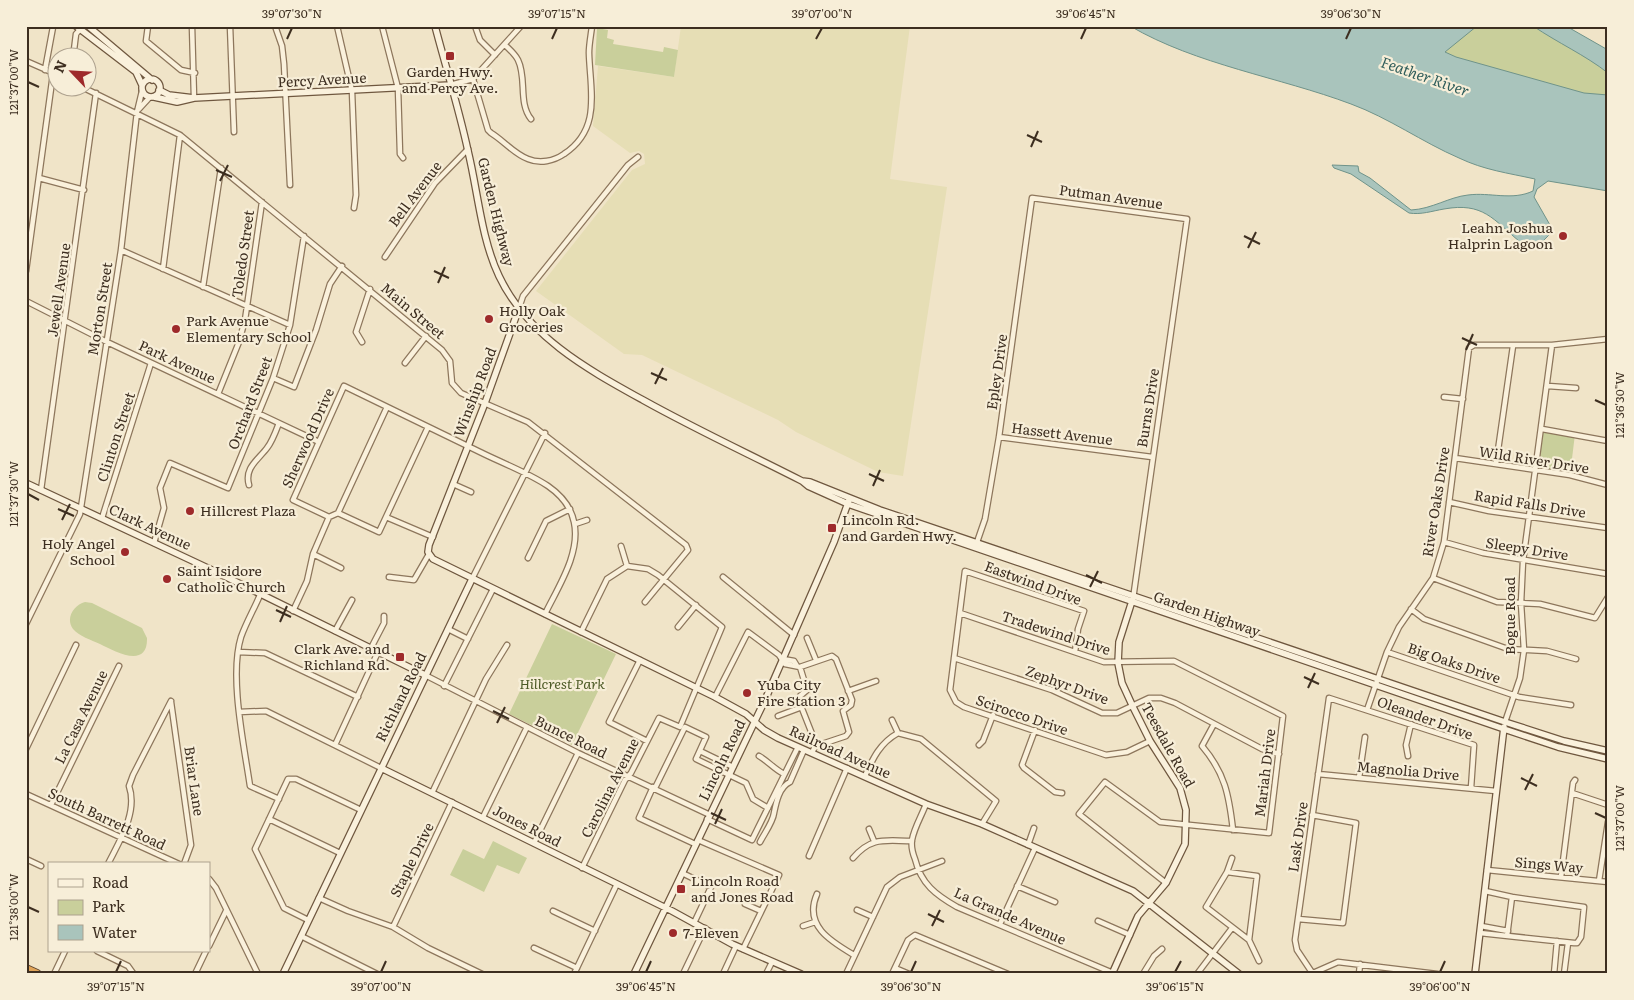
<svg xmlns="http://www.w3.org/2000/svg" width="1634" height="1000" viewBox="0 0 1634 1000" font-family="Literata,serif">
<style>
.farmland{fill:#e6deb5}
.green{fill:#c9cf9b}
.water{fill:#a9c4bc;stroke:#6f938a}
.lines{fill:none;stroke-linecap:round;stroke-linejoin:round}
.street-casing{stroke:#8d765c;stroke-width:7}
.secondary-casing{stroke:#6f573f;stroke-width:8}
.highway-casing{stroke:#5b4430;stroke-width:10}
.street{stroke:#faf1dc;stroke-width:4.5}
.secondary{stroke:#faf1dc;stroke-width:5.5}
.highway{stroke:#e0a458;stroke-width:8}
.ticks{fill:none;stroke:#3d2e20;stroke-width:2}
.poi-dot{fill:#9e2a2b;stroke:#f7eed8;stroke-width:2}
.labels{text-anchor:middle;stroke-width:4.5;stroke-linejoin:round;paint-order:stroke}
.poi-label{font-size:14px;fill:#3d2e20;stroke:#f7eed8;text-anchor:start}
.street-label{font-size:14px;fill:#3d2e20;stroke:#f7eed8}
.park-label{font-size:14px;font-style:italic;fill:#4d5a26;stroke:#f7eed8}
.water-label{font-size:15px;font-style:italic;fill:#2f5d5a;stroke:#f7eed8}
.neatline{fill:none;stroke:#3d2e20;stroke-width:2}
.ticks-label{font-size:12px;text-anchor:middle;fill:#3d2e20}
</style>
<rect width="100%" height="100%" fill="#f0e4c8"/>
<path class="farmland" d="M681,26H910L890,179L947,187L903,476L878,472L796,432L778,420L642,355L624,354L536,291L632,170L645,164L644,154L639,151L630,153L593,126L598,66L674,77Z"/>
<path class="green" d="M1321,26H1555L1608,54V108Z
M597,28L608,30L607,38L614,40L613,44L663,52L664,47L678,50L674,77L595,65Z
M1542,429L1575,434L1570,475L1536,470Z
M85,602L92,603L142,628L147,638C148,670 114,651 100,644C91,640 79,636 73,629C65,618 74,605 85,602Z
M552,624L616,654L572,745L509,714Z
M493,841L527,858L519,874L497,865L484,892L450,875L463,849L484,859Z"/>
<path class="water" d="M1130,26H1371C1406,32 1442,26 1477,26L1445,52L1456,57L1584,93L1608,95V191L1548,181L1537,189L1534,197L1550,225L1551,233L1541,243L1520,242C1493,219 1483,202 1444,209C1432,211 1421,215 1409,213L1351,174L1334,168L1332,165L1358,166L1359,172L1370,178L1411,210C1432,209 1449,197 1468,195C1490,192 1512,201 1533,191L1535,179C1508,173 1484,170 1459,158C1422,142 1389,118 1351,104C1279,77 1197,65 1130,26Z
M1533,26H1566L1608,50V73C1585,55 1558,43 1533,26Z"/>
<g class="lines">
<g class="street-casing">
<path id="street" d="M148,26L146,41L181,70L195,73
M192,26L194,98
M230,26L234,132
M275,26L282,46L284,64L290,185
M337,26L352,91L356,195L354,208
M382,26L398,88L400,154L403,158
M475,26L480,40L495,55
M505,45C509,49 515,54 518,60C527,78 518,103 531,119
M73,58L76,34L83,26
M26,61L58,75
M45,70L53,27
M473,79L488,130L491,133C503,140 514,154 528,159C540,164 554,161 564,154C602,129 590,90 589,53C589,44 591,35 592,26
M450,85L473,79L521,26
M84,88L180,135L442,350L450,361L452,383L461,393L528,422L686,545L688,550L645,602
M139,109L150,97
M39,178L84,190
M121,250L290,325
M385,257L435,183L468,149
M163,269L180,135
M26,271L53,74
M203,287L221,168
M26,301L107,342L319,442
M519,308L523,296L628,165L638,157
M362,342L356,332L370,289
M405,363L426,336
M273,378L294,387L316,330L330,284L342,266
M1548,386L1576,388
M218,394L239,342L245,320L262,202
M1444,397L1463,399
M428,427L379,532L338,513L329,517L293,500L344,386C389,408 435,430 480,452C502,463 527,472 548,486C561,495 571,507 574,522C581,553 558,587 545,614
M1542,429L1608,441
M999,437L1152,457
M1455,458L1570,475L1608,485
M1496,464L1513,346
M453,484L471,492
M249,485C244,468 258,460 267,448C272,442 276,431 279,423
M41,490L96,93
M1449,502L1489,511L1608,528
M338,513L387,407
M386,517L433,537
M102,518L151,363
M575,524L587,520
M1444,542L1483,553L1608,574
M154,543L164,508L160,488L170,463L228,488L273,378L290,325L304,236
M976,545L985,519L999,437L1032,198L1187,219L1133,599
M621,546L627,566
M313,554L341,568
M528,558L546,521L570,509
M389,577L414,580L429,554
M723,577L794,635
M1433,578L1497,602L1540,604L1595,618L1608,597
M472,579L545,433
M260,595C254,609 246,623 241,637C229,676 244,745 250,786L279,799
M1411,609L1424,619L1508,649L1547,651L1576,659
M293,611L307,581L313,554L329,517
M960,613L1104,662L1174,661L1283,716L1269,833L1160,822L1105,782L1079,814L1166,883
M26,624L80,514L121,250L137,112L142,91
M678,627L696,605
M448,629L468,639
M335,631L352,600
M581,632L607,579L627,566L648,569L658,575L722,627L680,727L659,718L631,773L625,780L582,868
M807,638L816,660
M371,648L384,623V616
M238,652L265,653L358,697
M1075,652L1078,629L1084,611L965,571L950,690L956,702L964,707L1106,755L1127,752L1150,741
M1387,652L1519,697L1571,705
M954,658L1052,690L1102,713H1117L1149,698H1161L1175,703L1262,749L1279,754
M783,659L794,661L797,666
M640,660L609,722L647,741
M425,675L578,753L710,815
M444,686L493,589
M848,691L876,681
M715,697L748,632L779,655L785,664L800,667
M171,702L191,845L184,864
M1367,710L1387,652L1399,627L1433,578L1444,542L1469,348L1474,345H1552L1608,339
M239,712L266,711L381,768
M778,716L802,707
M892,720L898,733
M1505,722L1520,678L1524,650L1521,603L1523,561L1552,345
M1214,724L1202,746C1225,773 1229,795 1233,830
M1035,730L1022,765L1024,768L1055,792L1062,793
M335,745L378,652
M979,745L983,741L993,715
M26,749L76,645
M700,751L733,767
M812,753L816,744L799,701L800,696L807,690L800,667L832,656L836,659L852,700L851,705L843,711L849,732L846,736L819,745L816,744
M759,756C768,761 774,769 784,774
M1408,756L1406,745L1411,724
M1318,774L1496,791
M865,776C873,758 880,743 898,733L921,739L996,801L982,824
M1359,778L1365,737
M653,787L639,818L695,844
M655,788L685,727L706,737L696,759L746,783L753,799L768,808
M432,793L486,679L507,645
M1572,793L1608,805
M26,794L179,864
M926,804C922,815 914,828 912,840C911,846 913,854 915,859C921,884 936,895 957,907L1113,973
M51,805L119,666
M483,817L527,727
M269,819L340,853
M707,819L752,840L798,747
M869,829L874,841
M698,840L779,875L743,949
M760,842C764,834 773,822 774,813C776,803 779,787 790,782L804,750
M534,843L578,753
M1028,845L1034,828
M809,856L847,768
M853,858C872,836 885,841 912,841
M26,859L41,866
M108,864C120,840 138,812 129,786L133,775L171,701
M1487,870L1608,882
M1227,872L1232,858
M682,873L711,887L694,923
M1561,877L1573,783L1575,780
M209,879L216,888L258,974
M1599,881L1608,822
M1017,886L1055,902
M1485,891L1512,897
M817,894C803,926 832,942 854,955
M319,898L348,911L393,927L428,948L482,974
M745,904L761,911
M857,910L873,917
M553,911L595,931
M1298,919L1343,923L1356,823L1312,815
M308,920L284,908L255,849L288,779H296L361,810
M1098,921L1130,935
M1000,924L1035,848
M803,926L815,922
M1481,926L1508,931
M393,927L452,802
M1480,933L1574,943H1577L1581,937L1584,907L1512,897L1507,936
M301,936L377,974
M1249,940L1206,907L1227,872L1257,876L1249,940L1259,961
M209,946L226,911
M534,948L577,968
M97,951L128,966L133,973
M895,968L909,974
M1313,973L1338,962L1437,974
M54,974L65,951
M195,974L206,951
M574,974L616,886
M683,974L705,928
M723,974L736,946
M766,974L772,962
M846,974L887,887L900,877L942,861
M892,974L908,940L915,935L1008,974
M1143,974L1154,956L1162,949
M1197,974L1232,928
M1313,974L1297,950L1295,940L1329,698L1474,745L1471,788
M1359,974L1360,964
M1554,974L1557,941
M1564,974L1568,943"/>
</g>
<g class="secondary-casing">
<path id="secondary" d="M76,26L136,72L142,85
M88,26L152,80
M435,26C446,68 459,109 468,151C478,192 481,238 499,276C528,337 587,369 643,400C695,429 749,454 802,481L808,486L848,504L1504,729L1558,747L1608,759
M142 88a9 9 0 1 1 18 0a9 9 0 1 1-18 0Z
M159,90L169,95L194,98L450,85
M154,97L177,102L194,98
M519,308L485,403L429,545L428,552L433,559L715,697L746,714L764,730L778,738L926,804L982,824L1133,891L1239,974
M802,481L810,482L880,510L1505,722L1564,741L1608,751
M26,483L212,570L425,675
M381,768L672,911L732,944L801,974
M283,974L472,579
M634,974L765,700L834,542L849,500
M1112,974L1138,916L1166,883L1185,844L1186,810L1180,788L1150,741L1133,707L1122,683L1118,663L1119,642L1132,601
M1475,974L1504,727"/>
</g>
<g class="highway-casing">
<path id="highway" d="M26,969L37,974"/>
</g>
<use href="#street" class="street"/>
<use href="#secondary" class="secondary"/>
<use href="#highway" class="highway"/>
</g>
<path class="ticks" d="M287,39L292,28M552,39L557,28M816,39L822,28M1081,39L1086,28M1346,39L1351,28M28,82L39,87M1027,135L1042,142M1031,147L1038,131M216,170L232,177M220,181L228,165M1244,236L1260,244M1248,248L1256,232M434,271L449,278M438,283L445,267M1462,338L1477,345M1466,350L1473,334M651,373L667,380M655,384L663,368M1595,400L1606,405M869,474L884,481M873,486L880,470M28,494L39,500M58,509L74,516M62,520L70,504M1086,575L1102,583M1090,587L1098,571M276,610L291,617M280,622L287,606M1304,677L1319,684M1308,688L1315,673M493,711L509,719M497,723L505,707M1521,778L1537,786M1525,790L1533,774M711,813L726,820M1595,813L1606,818M715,824L722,809M28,907L39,912M928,914L944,922M932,926L940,910M116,972L121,961M381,972L386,961M646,972L651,961M911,972L916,961M1175,972L1181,961M1440,972L1445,961"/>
<g class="poi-dot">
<rect x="445" y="51" width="10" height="10" rx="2.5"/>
<circle cx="1563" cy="236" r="5"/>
<circle cx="489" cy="319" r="5"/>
<circle cx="176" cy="329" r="5"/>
<circle cx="190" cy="511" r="5"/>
<rect x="827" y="523" width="10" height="10" rx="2.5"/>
<circle cx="125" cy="552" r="5"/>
<circle cx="167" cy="579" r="5"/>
<rect x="395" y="652" width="10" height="10" rx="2.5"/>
<circle cx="747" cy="693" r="5"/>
<rect x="676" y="884" width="10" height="10" rx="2.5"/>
<circle cx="673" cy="933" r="5"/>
</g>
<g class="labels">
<g class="poi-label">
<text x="450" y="77" text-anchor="middle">Garden Hwy.<tspan x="450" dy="16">and Percy Ave.</tspan></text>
<text x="1553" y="233" text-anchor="end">Leahn Joshua<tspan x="1553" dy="16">Halprin Lagoon</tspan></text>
<text x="499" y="316">Holly Oak<tspan x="499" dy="16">Groceries</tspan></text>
<text x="186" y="326">Park Avenue<tspan x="186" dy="16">Elementary School</tspan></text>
<text x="200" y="516">Hillcrest Plaza</text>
<text x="842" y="525">Lincoln Rd.<tspan x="842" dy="16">and Garden Hwy.</tspan></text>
<text x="115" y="549" text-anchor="end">Holy Angel<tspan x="115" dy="16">School</tspan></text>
<text x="177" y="576">Saint Isidore<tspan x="177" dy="16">Catholic Church</tspan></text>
<text x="390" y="654" text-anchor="end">Clark Ave. and<tspan x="390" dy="16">Richland Rd.</tspan></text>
<text x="757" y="690">Yuba City<tspan x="757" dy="16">Fire Station 3</tspan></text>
<text x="691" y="886">Lincoln Road<tspan x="691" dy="16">and Jones Road</tspan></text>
<text x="683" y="938">7-Eleven</text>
</g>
<g class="street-label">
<text transform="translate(322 80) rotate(-3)" y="5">Percy Avenue</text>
<text transform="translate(415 194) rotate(-53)" y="5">Bell Avenue</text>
<text transform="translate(1111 197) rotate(8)" y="5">Putman Avenue</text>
<text transform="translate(496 212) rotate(76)" y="5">Garden Highway</text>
<text transform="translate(243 254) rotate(-82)" y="5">Toledo Street</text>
<text transform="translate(59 290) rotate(-82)" y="5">Jewell Avenue</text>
<text transform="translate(100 309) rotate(-81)" y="5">Morton Street</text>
<text transform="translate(413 311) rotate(40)" y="5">Main Street</text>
<text transform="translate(177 362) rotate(25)" y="5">Park Avenue</text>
<text transform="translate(997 372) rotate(-82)" y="5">Epley Drive</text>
<text transform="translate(475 392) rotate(-69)" y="5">Winship Road</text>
<text transform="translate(250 403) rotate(-69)" y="5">Orchard Street</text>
<text transform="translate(1148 408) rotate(-81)" y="5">Burns Drive</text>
<text transform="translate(1062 434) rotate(7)" y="5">Hassett Avenue</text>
<text transform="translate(116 437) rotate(-72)" y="5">Clinton Street</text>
<text transform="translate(308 438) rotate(-66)" y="5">Sherwood Drive</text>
<text transform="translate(1534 460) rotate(9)" y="5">Wild River Drive</text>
<text transform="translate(1436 502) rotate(-81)" y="5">River Oaks Drive</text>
<text transform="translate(1530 504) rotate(9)" y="5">Rapid Falls Drive</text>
<text transform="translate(150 527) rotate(25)" y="5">Clark Avenue</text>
<text transform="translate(1527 549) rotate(9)" y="5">Sleepy Drive</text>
<text transform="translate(1033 583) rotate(20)" y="5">Eastwind Drive</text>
<text transform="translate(1207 614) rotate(19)" y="5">Garden Highway</text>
<text transform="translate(1510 616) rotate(-90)" y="5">Bogue Road</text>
<text transform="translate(1056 633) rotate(18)" y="5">Tradewind Drive</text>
<text transform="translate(1454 663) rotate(19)" y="5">Big Oaks Drive</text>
<text transform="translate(1067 685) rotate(20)" y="5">Zephyr Drive</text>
<text transform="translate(401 697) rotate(-64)" y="5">Richland Road</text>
<text transform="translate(1022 715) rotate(19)" y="5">Scirocco Drive</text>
<text transform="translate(81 717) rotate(-64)" y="5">La Casa Avenue</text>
<text transform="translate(1425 718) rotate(20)" y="5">Oleander Drive</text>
<text transform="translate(571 737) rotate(26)" y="5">Bunce Road</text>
<text transform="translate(1168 745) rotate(61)" y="5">Teesdale Road</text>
<text transform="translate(840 752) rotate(24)" y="5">Railroad Avenue</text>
<text transform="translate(722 760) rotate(-64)" y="5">Lincoln Road</text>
<text transform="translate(1408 771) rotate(5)" y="5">Magnolia Drive</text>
<text transform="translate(1265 773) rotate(-83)" y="5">Mariah Drive</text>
<text transform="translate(194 781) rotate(82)" y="5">Briar Lane</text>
<text transform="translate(610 788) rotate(-63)" y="5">Carolina Avenue</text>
<text transform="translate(107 819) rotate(25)" y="5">South Barrett Road</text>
<text transform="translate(527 826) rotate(27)" y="5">Jones Road</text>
<text transform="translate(1298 837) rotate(-82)" y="5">Lask Drive</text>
<text transform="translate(412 860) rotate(-64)" y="5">Staple Drive</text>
<text transform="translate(1549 865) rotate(5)" y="5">Sings Way</text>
<text transform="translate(1010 916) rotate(24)" y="5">La Grande Avenue</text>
</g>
<g class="park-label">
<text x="562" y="689">Hillcrest Park</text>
</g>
<g class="water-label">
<text transform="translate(1425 77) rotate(19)" y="5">Feather River</text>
</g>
</g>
<rect width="1634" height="1000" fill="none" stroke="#f7eed8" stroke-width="55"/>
<rect x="48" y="862" width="162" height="90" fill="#f7eed8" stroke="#ada18e"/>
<rect x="58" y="879" width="25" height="8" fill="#faf1dc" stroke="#ada18e"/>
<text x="92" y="888" font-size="15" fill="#3d2e20">Road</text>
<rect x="58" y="900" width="25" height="15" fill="#c9cf9b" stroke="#ada18e"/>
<text x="92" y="912" font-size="15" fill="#3d2e20">Park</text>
<rect x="58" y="925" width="25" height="15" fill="#a9c4bc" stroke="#ada18e"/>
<text x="92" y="938" font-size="15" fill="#3d2e20">Water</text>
<g transform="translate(72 72) rotate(295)"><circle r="24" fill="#f7eed8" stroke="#ada18e"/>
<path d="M0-4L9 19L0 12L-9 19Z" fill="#9e2a2b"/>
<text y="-8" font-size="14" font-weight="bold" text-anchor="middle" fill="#3d2e20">N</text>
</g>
<rect x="28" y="28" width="1578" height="944" class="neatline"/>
<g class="ticks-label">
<text x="292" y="18">39°07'30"N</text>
<text x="557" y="18">39°07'15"N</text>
<text x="822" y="18">39°07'00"N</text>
<text x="1086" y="18">39°06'45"N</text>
<text x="1351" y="18">39°06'30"N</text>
<text transform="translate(14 82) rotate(-90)" y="4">121°37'00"W</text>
<text transform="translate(1620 405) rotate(-90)" y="4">121°36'30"W</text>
<text transform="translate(14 494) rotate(-90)" y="4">121°37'30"W</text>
<text transform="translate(1620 818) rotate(-90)" y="4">121°37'00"W</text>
<text transform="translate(14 907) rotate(-90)" y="4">121°38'00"W</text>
<text x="116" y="991">39°07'15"N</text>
<text x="381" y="991">39°07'00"N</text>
<text x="646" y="991">39°06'45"N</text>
<text x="911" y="991">39°06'30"N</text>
<text x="1175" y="991">39°06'15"N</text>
<text x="1440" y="991">39°06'00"N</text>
</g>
</svg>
